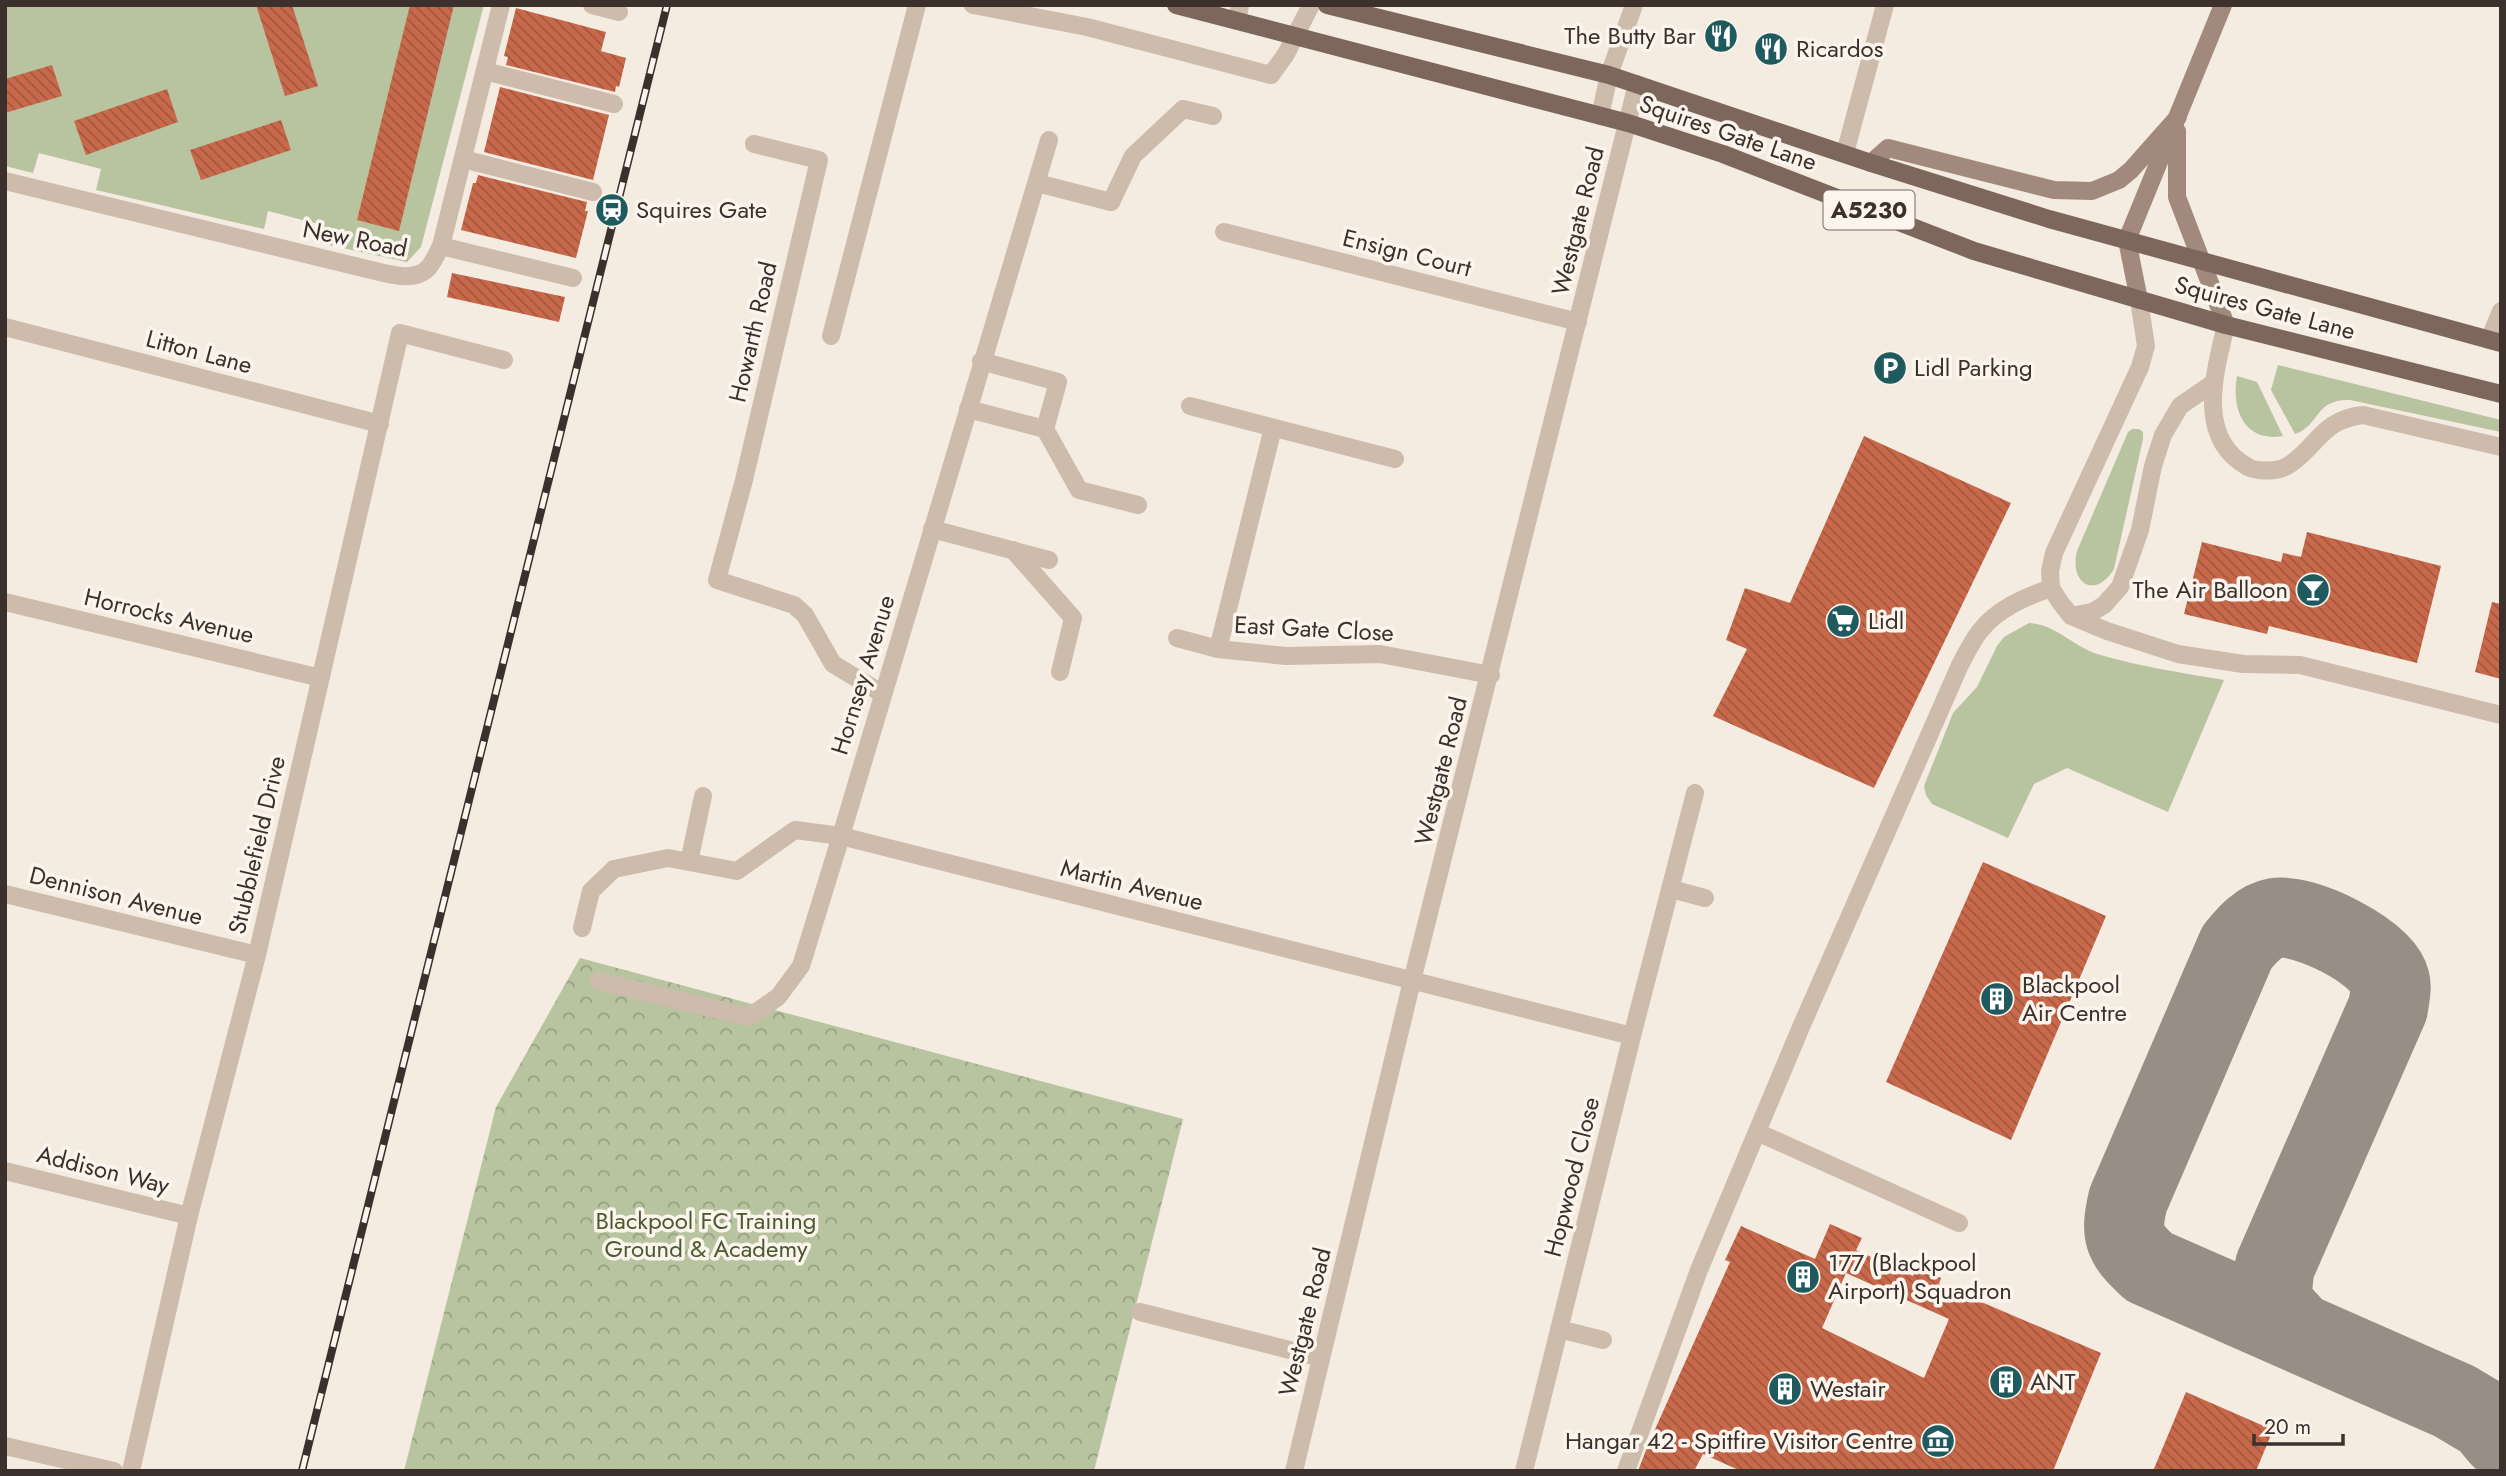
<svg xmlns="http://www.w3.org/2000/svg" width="2506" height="1476" viewBox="0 0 2506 1476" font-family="Jost,sans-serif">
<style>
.green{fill:#b8c4a0}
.park{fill:url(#park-crowns)}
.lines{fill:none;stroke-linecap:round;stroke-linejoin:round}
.taxiway{stroke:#988e86;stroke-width:80}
.building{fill:url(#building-back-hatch);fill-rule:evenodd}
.service{stroke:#cdbbac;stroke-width:18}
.minor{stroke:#cdbbac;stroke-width:18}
.secondary{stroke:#a18a7d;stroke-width:18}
.primary{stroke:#7d675c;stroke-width:18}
.rail-casing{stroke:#3b302b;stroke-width:8}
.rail{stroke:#fbf5ee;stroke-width:5;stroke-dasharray:16;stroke-linecap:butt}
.labels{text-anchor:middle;stroke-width:7;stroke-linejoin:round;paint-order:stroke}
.shield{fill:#fbf5ee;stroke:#756b66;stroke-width:2}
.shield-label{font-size:23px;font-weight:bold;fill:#3b302b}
.poi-label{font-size:24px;fill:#3b302b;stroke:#fbf5ee;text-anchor:start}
.street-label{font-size:24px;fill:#3b302b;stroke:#fbf5ee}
.park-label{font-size:24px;fill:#4a5a2e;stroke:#fbf5ee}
</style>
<defs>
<pattern id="park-crowns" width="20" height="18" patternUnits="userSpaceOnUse" patternTransform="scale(1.75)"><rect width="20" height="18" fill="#b8c4a0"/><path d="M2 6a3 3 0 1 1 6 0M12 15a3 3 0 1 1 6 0" fill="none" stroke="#97a083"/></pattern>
<pattern id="building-back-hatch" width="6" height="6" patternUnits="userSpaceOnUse" patternTransform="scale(1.75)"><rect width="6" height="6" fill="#c8694b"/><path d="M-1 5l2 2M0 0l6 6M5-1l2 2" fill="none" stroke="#a4573f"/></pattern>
</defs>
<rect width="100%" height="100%" fill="#f4ebe1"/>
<path class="green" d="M5,5H484L421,247L407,262L315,242L318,224L268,211L264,229L96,190L101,169L39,153L33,173L5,166Z
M2278,365L2501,420V432L2350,400C2314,399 2321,425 2295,434L2271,390Z
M2237,376L2257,382L2283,436C2244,443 2231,409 2237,376Z
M2132,429H2139L2143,432V439L2114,569C2095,600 2069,583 2077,551L2128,432Z
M2029,623C2055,624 2073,646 2097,654C2138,666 2182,673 2224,680L2168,812L2067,768L2034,784L2008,838L1932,804L1926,795L1924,786L1953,713L1977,687L1997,646L2004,637Z"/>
<path class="park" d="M580,958L1183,1119L1094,1471H404L496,1107Z"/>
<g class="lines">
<path class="taxiway" d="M2298,1332C2273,1306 2269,1303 2275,1266L2388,1008C2389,1000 2392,988 2390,981C2382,951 2304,913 2275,918C2259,921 2247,935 2237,947L2128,1200C2120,1235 2123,1243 2149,1267L2454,1401L2486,1420L2501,1438"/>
</g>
<path class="building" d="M256,5H292L318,86L285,96Z
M410,5H454L399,231L357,220Z
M516,8L606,32L601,51L626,58L619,87L616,86L615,92L506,65L508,57L504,56Z
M52,65L62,96L5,113V79Z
M500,87L609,115L593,180L484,152Z
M167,89L178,122L86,155L74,121Z
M281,120L291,150L201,180L190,150Z
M478,175L587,202L585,211H588L576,258L461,230L473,183H476Z
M452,273L565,297L559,322L447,297Z
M1864,436L2011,503L1874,788L1713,716L1747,649L1726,640L1745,588L1790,603Z
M2307,532L2441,566L2417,663L2269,626L2267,634L2184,614L2202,542L2281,562L2283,553L2301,557Z
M2492,602L2501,604V679L2475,672Z
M1983,862L2106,916L2011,1140L1886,1082Z
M1830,1224L1862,1238L1856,1250L1913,1276L1917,1267L1941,1278L1939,1284L2101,1353L2053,1471H1741L1703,1454L1694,1471H1638L1648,1445L1730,1262L1725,1260L1741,1226L1815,1259ZM1846,1273L1949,1319L1924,1378L1822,1328Z
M2186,1392L2273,1430L2256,1471H2153Z"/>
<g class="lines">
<path class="service" d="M592,5L619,12
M485,71L614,104
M1845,153L1885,5
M463,159L593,192
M1111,202L1133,156L1183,109L1213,116
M441,246L573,278
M2139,300L2146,346L2140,367L2054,553L2050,571L2051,588L2060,602L2071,616L2107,631L2178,654L2243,664L2300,665L2501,715
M2226,325C2215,372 2195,438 2248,467C2258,472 2278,472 2289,465C2319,445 2321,420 2363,415L2501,447
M831,336L917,5
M1045,429L1079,490L1138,505
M1013,550L1073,618L1060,672
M2071,616L2092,612L2104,605L2120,587L2140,530L2153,466L2163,435L2180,406L2212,384
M582,928L591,891L614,869
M599,981L749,1017L778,997L801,966L841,836
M1757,1132L1959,1223
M1140,1312L1321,1358
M1626,1471L1699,1270L1801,1027L1960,665C1966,654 1972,641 1980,631C1997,609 2025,597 2051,588"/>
<path class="minor" d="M973,5L1087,27L1271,75L1286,54L1311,5
M1237,21L1240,5
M1600,116L1609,75L1634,5
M754,144L819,160L744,480L717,580L794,605L805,615L833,664L883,694
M5,181L367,269C385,273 415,284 429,267C434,261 437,253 441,246L501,5
M1037,183L1111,202
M1224,232L1578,322
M5,327L380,424
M2489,340L2501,311
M1190,406L1395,459
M968,409L1045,429L1058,382L981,361
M932,529L1049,560
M5,602L321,678
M1177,638L1218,649L1286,656L1380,654L1491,675
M1218,649L1273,428
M841,836L1049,140
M689,862L703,796
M614,869L668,858L737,871L795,830L841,836L1632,1036L1524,1471
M1671,889L1705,898
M5,894L257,955
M1632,1036L1695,793
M5,1171L189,1216
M1559,1329L1603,1340
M5,1446L114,1471
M131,1471L189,1216L257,955L400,333L504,360
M1294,1471L1412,981L1637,84"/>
<path class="secondary" d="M2177,131V197L2226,325
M1871,163L1888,148L2054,190L2092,191L2119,180L2131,170L2178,117
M2139,300L2127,240L2223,5"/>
<path class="primary" d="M1176,5L1628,123L1723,154L1974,251L2226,325L2501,394
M1327,5L1609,75L1871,163L2049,219L2501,343"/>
<g class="rail-casing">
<path id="rail" d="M302,1471L667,5"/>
</g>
<use href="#rail" class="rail"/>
</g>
<defs>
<g id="restaurant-disc" transform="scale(1.75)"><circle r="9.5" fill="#1f5a5e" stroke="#fbf5ee"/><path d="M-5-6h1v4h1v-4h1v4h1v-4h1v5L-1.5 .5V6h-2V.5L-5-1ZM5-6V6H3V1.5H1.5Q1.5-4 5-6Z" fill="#fff"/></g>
<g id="station-disc" transform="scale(1.75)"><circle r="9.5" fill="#1f5a5e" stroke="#fbf5ee"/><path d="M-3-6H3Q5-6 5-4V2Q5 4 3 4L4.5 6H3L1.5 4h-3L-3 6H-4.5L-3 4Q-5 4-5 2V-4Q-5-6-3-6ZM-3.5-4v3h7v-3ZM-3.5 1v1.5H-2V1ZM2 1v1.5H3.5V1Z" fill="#fff"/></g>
<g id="parking-disc" transform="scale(1.75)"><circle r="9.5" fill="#1f5a5e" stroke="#fbf5ee"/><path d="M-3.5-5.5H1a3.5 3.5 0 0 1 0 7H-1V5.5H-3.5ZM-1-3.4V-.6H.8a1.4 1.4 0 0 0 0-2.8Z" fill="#fff"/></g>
<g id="bar-disc" transform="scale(1.75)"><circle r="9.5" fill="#1f5a5e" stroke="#fbf5ee"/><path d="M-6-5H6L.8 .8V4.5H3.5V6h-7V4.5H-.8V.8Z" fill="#fff"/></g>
<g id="supermarket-disc" transform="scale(1.75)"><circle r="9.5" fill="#1f5a5e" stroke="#fbf5ee"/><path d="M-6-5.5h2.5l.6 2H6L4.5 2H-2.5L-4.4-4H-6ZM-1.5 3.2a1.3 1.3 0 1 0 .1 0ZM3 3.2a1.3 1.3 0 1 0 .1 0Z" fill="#fff"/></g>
<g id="building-disc" transform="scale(1.75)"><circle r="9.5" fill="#1f5a5e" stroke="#fbf5ee"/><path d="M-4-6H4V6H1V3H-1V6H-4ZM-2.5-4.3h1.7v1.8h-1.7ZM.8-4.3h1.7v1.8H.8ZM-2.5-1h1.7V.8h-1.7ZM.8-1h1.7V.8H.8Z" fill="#fff"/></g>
<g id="museum-disc" transform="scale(1.75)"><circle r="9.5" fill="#1f5a5e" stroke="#fbf5ee"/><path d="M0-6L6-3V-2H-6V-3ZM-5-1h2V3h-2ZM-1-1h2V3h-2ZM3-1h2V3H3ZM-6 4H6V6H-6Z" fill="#fff"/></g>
</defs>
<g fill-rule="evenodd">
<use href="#restaurant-disc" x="1721" y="36"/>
<use href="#restaurant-disc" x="1771" y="49"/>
<use href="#station-disc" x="612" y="210"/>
<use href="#parking-disc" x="1890" y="368"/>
<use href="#bar-disc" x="2313" y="590"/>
<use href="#supermarket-disc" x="1843" y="621"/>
<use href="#building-disc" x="1997" y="999"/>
<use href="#building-disc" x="1803" y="1277"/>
<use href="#building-disc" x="2006" y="1382"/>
<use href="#building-disc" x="1785" y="1389"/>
<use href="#museum-disc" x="1938" y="1441"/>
</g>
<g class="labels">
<rect class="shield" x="1823.5" y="190.5" width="91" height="39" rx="5"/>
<g class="shield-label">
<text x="1869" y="218">A5230</text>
</g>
<g class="poi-label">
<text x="1696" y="44" text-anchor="end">The Butty Bar</text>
<text x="1796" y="57">Ricardos</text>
<text x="636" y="218">Squires Gate</text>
<text x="1914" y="376">Lidl Parking</text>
<text x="2288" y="598" text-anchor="end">The Air Balloon</text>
<text x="1868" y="629">Lidl</text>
<text x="2022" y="993">Blackpool<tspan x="2022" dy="28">Air Centre</tspan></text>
<text x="1828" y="1271">177 (Blackpool<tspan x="1828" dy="28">Airport) Squadron</tspan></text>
<text x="2030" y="1390">ANT</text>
<text x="1810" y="1397">Westair</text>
<text x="1913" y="1449" text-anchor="end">Hangar 42 - Spitfire Visitor Centre</text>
</g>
<g class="street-label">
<text transform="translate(1728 133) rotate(19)" y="8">Squires Gate Lane</text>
<text transform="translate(1578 221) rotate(-76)" y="8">Westgate Road</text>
<text transform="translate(355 239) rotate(11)" y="8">New Road</text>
<text transform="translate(1407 253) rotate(14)" y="8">Ensign Court</text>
<text transform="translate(2265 308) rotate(15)" y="8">Squires Gate Lane</text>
<text transform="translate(753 332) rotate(-77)" y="8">Howarth Road</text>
<text transform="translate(199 352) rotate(15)" y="8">Litton Lane</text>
<text transform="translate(169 616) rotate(13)" y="8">Horrocks Avenue</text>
<text transform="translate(1314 629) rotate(3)" y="8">East Gate Close</text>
<text transform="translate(863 675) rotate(-73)" y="8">Hornsey Avenue</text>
<text transform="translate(1441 771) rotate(-76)" y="8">Westgate Road</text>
<text transform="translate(257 845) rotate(-77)" y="8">Stubblefield Drive</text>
<text transform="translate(1132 885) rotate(14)" y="8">Martin Avenue</text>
<text transform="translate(116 896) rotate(14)" y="8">Dennison Avenue</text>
<text transform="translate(103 1170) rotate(14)" y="8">Addison Way</text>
<text transform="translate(1572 1177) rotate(-76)" y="8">Hopwood Close</text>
<text transform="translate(1305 1322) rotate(-76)" y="8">Westgate Road</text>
</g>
<g class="park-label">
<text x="706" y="1229">Blackpool FC Training<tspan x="706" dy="28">Ground &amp; Academy</tspan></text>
</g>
</g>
<rect width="2506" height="1476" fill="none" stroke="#3b302b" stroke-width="14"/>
<path d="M2254 1434v10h89v-10" fill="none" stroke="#3b302b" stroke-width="3.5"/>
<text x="2264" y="1434" font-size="21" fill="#3b302b" stroke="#fbf5ee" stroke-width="5" paint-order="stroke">20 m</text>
</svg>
